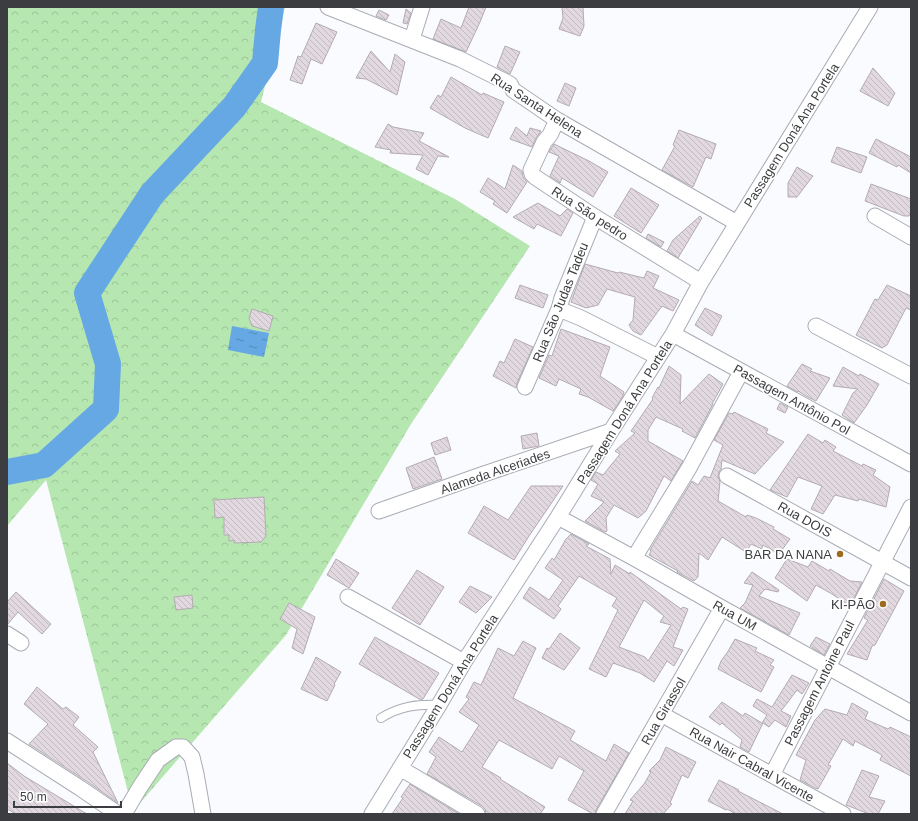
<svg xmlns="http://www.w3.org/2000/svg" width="918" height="821" viewBox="0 0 918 821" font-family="Arial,sans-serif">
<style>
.forest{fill:url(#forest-crowns)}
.water{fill:url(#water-ripples)}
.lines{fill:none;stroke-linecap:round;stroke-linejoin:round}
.river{stroke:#66a8e3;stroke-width:26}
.building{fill:url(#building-back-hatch);stroke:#b3abb1;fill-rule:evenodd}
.service-casing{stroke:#a9acb4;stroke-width:10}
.minor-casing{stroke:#a9acb4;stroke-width:17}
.service{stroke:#fff;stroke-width:8}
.minor{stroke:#fff;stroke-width:15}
.poi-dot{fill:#9d6b20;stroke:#fff;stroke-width:1.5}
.labels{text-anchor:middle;stroke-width:3.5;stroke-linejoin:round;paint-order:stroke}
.street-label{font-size:13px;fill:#3c3d40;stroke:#fff}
.poi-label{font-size:13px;fill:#3c3d40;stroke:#fff;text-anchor:end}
</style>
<defs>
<pattern id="forest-crowns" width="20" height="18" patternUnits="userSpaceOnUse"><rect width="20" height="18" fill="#b6e7b1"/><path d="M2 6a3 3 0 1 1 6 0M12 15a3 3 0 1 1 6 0" fill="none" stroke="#9dc799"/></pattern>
<pattern id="water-ripples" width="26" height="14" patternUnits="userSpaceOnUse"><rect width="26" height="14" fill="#66a8e3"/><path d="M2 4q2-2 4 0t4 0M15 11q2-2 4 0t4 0" fill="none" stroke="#558ab9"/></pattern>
<pattern id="building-back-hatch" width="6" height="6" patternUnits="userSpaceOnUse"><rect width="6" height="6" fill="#e1d9df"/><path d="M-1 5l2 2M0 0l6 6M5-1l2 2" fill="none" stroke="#c2bbc0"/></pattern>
</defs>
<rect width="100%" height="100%" fill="#fafbff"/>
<path class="forest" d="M7,7H285L261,102L455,199L530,246L411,424L286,635L133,811L46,480L7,526Z"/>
<path class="water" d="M232,326L269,333L264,357L228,350Z"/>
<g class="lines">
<path class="river" d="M7,472L44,465L106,409L108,364L87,293L152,194L234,107L265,63L268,30L271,7"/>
</g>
<path class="building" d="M469,7H486L480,22L466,52L433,39L441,19L461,28Z
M562,7H583L584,26L580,36L559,29L563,18Z
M406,9L411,13L407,24L403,23Z
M379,10L389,15L386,20L376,16Z
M316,23L337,32L322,64L311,59L302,84L290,80L298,56L301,57Z
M505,46L520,52L510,74L497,67Z
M371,51L390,72L395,54L405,62L397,95L366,79L356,78Z
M873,68L895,93L888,106L860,91Z
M451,77L482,95L483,93L504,102L488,138L465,128L430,108L438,95L441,97Z
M565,83L576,88L569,106L557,101Z
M388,124L393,127L424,133L419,141L449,157L438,156L428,175L416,169L423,155L390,153L391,150L375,147Z
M516,127L527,136L530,128L541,131L536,138L532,147L510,139Z
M679,130L716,144L711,159L706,157L693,187L662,170L675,146L673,145Z
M876,139L911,157V173L898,165L897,167L869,153Z
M554,144L589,161L608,172L593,197L562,178L560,183L550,176L559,156L549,152Z
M837,147L867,157L861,173L831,162Z
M513,165L522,171L523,177L527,182L507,213L493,204L495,201L480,192L488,178L505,189Z
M797,167L813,176L797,197H788V183Z
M871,184L911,199V212L909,216H904L865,201Z
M631,188L659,205L641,233L614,216Z
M538,203L560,216L567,209L573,213L561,236L537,224L534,229L513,217Z
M700,216L702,218L678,258L667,251L673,240Z
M648,234L664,242L661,247L646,238Z
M585,264L618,273L619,272L644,278L647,271L659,276L653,288L679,300L673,311L662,306L641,335L633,331L629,325L633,320L635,297L607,289L598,305L586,308L571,302Z
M520,285L548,295L543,308L515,298Z
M887,285L911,296V310L906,308L887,345L882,348L856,335L875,299L878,300Z
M705,308L722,316L712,336L695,325Z
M252,309L273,316L269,331L252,326L249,318Z
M561,329L610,347L600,376L624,392L622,398L613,411L588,397L579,394L581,389L559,379L556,386L539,378L549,355L552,356Z
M515,339L533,347L517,383L516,388L493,376L500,361L504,363Z
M802,364L812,369L810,371L830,378L816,401L806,396L798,391V392L787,386Z
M669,366L681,375L680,404L709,374L723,384L712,404H713L695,438L682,431L683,429L656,417L648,430V441L683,461L671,481L664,476L646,511L638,518L614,505L606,518L607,531L605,532L585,521L604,502L591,496L598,484L591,480L596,472L603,475L620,454L615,451L635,433L631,431L653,399L652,398L658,387L659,388Z
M843,367L859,376L860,374L879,384L867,405L854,423L842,415L853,393L858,389L833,386Z
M780,403L788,407L785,413L777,409Z
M734,412L768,429L766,433L784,442L755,474L722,460L721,469L719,472L718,476L720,482L718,501L746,517L747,515L756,518L774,527L773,529L790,539L779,554L763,545L762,549L751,544L746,552L722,537L708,560L699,553L698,577L694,581L677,572L678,571L649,555L651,551L650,550L692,481L698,485L704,476L710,478L723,445L714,440L729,413L733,414Z
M537,433L539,446L523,449L521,436Z
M808,434L823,443L825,440L836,447L833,451L862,466L863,464L876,470L873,475L890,487L886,507L859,499L858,501L835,495L823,514L811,509L822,486L798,477L787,497L770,490Z
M447,437L451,450L435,455L431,443Z
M434,457L442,479L413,489L406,468Z
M531,486H563L529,536L514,560L468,533L484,506L508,520Z
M264,497L266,536L261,542L234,543V540L229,541V535H224V517L215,518L214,500Z
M571,534L589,544L586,546L610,559L611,574L615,565L630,574V572L681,609L683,607L688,609L673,647L683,650L674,666L667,661L654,682L640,673L613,663L606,677L589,669L618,610L612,606L617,598L579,576L558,606L561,609L554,619L523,598L530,587L549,600L563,580L545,568L552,558L554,560L566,539ZM644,600L664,616L660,622L671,625L648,661L645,657L619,647Z
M336,559L359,573L349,588L327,575Z
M787,559L808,567L812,561L829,571L830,569L850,581L862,582L850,606L832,594L816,585L807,601L775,578Z
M417,570L444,587L420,625L392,608Z
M752,572L779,590L778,592L765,589L759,596L800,613L789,635L740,608L745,603L753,585L744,583Z
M884,579L904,591L875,645L872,646L867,660L847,654L868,620L864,618Z
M470,586L492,597L476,613L459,602Z
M16,592L51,624L42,634L18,612L7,625V602Z
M192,595L193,608L176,610L174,597Z
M289,603L315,617L303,654L292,648L297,629L280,619Z
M560,633L580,648L564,670L542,658L547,648L549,649Z
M375,637L439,673L423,699L421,700L359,664Z
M816,637L830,644L824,655L810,646Z
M735,639L757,648L755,651L774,660L770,665L774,667L761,692L718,669L721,661L727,653Z
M523,641L536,648L513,698L575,731L570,740L606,761L614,744L629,753L596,810L595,814H593L568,800L584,771L559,756L552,769L499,740L482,767L501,778L500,779L545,807L540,814H486L485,809L482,806L427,774L436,757L429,752L439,737L462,752L479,725L459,712L469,699L466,697L474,682L481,685L498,648L514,656Z
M316,657L341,672L334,684L335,685L327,701L301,689Z
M792,675L809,683L802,694L797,690L781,711L791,716L786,727L775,720L769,727L763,723L749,752L740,747L742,740L722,723L720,725L709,717L722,702L743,716L745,713L762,723L767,715L753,706L757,699L772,707Z
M37,687L63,709L66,707L79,717L73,725L98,747L93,752L118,803L85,780L29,744L48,724L24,704Z
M852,703L868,712L865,719L888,729L890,727L911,737V776L880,760L882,755L855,741L853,746L843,739L828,765L831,766L818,789L815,788L800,780L806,760L796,755L815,720L825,709L847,715Z
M666,747L696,762L688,778L682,775L670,803L672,804L663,814H625L633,801L630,800L644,784L651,772L649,771L660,760Z
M7,763L24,776L87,814H16L7,809Z
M862,770L879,776L869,797L885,801L878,814H869L846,805Z
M719,780L739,790L738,791L783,814H736L727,809L726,810L708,801Z
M410,784L459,814H392L403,798L401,797Z"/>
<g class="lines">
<g class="service-casing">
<path id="service" d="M381,718C400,706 418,704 439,705"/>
</g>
<g class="minor-casing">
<path id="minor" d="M328,7L460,59L510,84L513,90L557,120L737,223
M412,39L422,7
M557,120L550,135L544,142L531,170L532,174L535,177L595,217L701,282
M875,216L911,237
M559,309L581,318L658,357
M816,326L911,376
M673,334L911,464
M525,387L559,309L562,298L595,217
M727,476L911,578
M379,511L481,475L611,431
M558,517L634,558L722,608L911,713
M634,558L689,468L741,372
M348,597L464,662
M7,634L21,643
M661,714L843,814
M7,741L80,788L118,814
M400,768L477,814
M772,775L911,507
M124,814L140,787L158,760L176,747H183L192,757L196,774L203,814
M372,814L439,705L464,662L558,517L611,431L673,334L701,282L870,7
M604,814L722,608"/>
</g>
<use href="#service" class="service"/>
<use href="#minor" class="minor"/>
</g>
<g class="poi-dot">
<circle cx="840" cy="554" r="4"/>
<circle cx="883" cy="604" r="4"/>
</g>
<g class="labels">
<g class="street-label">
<text transform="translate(537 105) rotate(33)" y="5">Rua Santa Helena</text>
<text transform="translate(791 135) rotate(-58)" y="5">Passagem Doná Ana Portela</text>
<text transform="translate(590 213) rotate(33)" y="5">Rua São pedro</text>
<text transform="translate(560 302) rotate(-68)" y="5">Rua São Judas Tadeu</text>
<text transform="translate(792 399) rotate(29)" y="5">Passagem Antônio Pol</text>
<text transform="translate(624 412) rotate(-58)" y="5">Passagem Doná Ana Portela</text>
<text transform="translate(495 471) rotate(-19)" y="5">Alameda Alceriades</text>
<text transform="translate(805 519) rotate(29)" y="5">Rua DOIS</text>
<text transform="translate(735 615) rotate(29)" y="5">Rua UM</text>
<text transform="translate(819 683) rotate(-63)" y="5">Passagem Antoine Paul</text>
<text transform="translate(450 686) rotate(-58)" y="5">Passagem Doná Ana Portela</text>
<text transform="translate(663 711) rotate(-60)" y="5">Rua Girassol</text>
<text transform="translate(752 764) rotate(29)" y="5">Rua Nair Cabral Vicente</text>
</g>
<g class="poi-label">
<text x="832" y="559">BAR DA NANA</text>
<text x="875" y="609">KI-PÃO</text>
</g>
</g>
<rect width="918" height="821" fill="none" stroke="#3c3d40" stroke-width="16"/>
<path d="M14 801v6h107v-6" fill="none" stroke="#3c3d40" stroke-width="2"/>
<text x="20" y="801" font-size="12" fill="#3c3d40" stroke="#ffffff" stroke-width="3" paint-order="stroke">50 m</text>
</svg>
